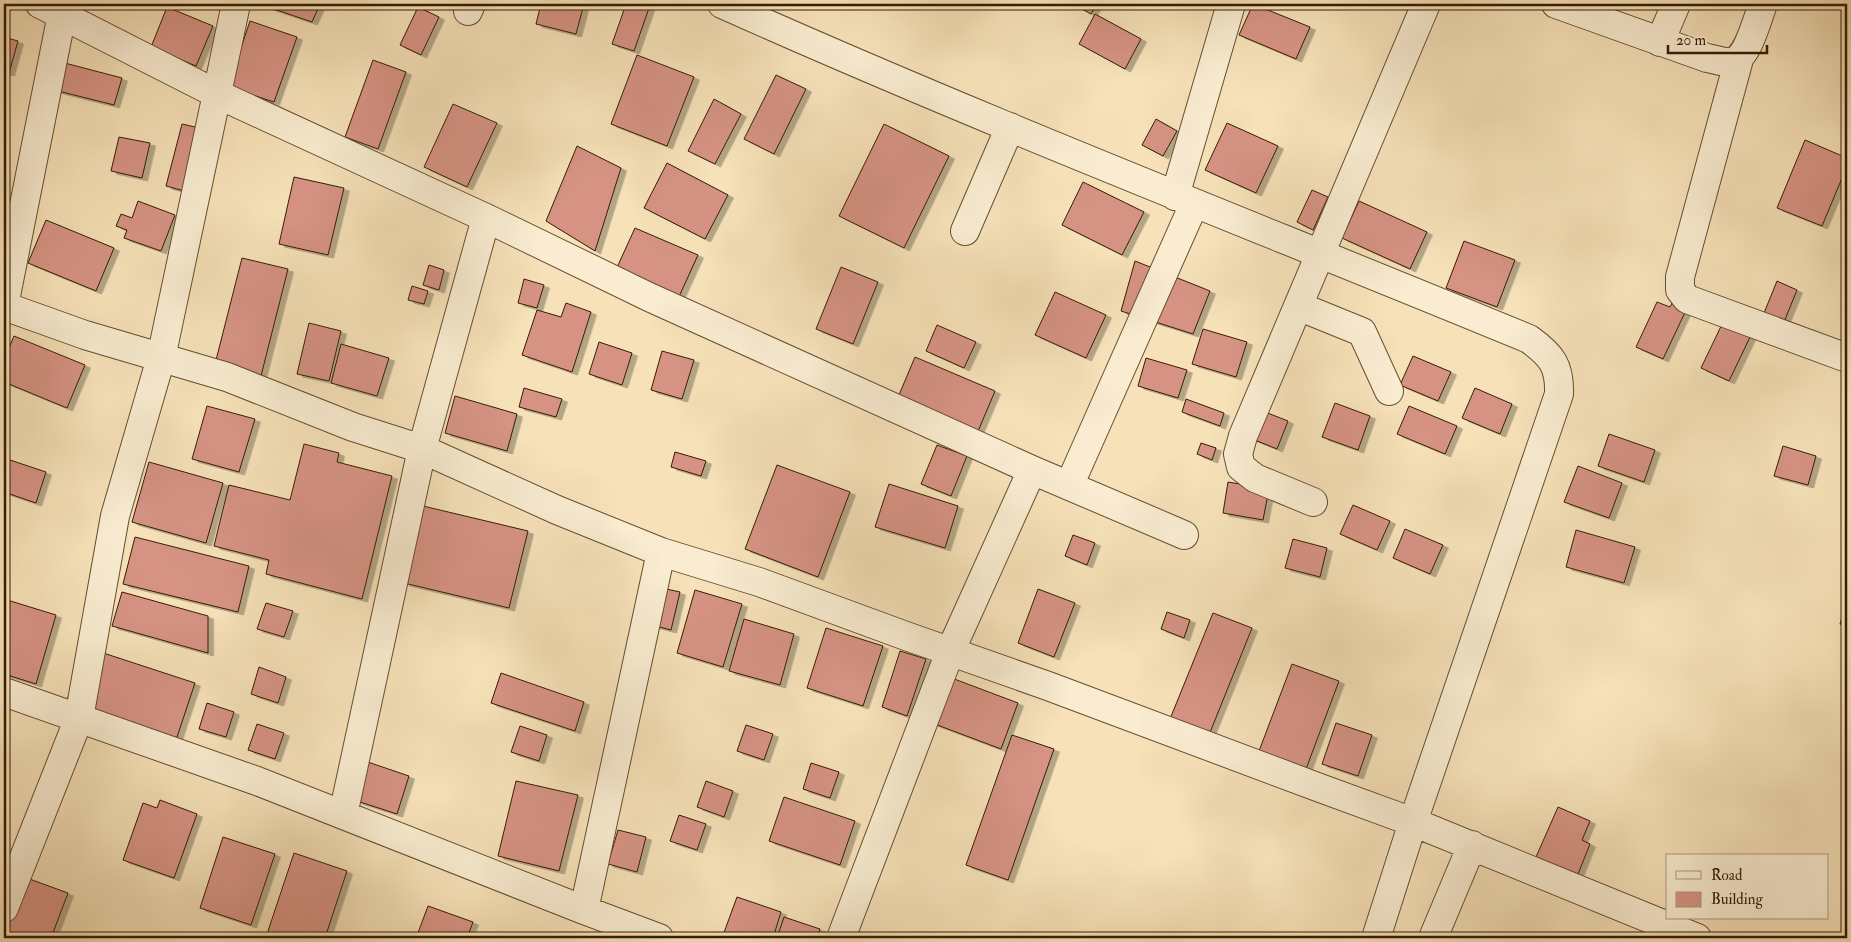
<svg xmlns="http://www.w3.org/2000/svg" width="1851" height="942" viewBox="0 0 1851 942" font-family="'IM FELL Double Pica',serif">
<style>
.building{fill:#d69384;stroke:#351d00;filter:url(#shadow)}
.lines{fill:none;stroke-linecap:round;stroke-linejoin:round}
.minor-casing{stroke:#654e2e;stroke-width:30}
.minor{stroke:#f9ecd1;stroke-width:28}
</style>
<defs>
<filter id="shadow"><feDropShadow dx="5.5" dy="3" stdDeviation="0" flood-color="#0004"/></filter>
</defs>
<rect width="100%" height="100%" fill="#f6e1b8"/>
<filter id="stains"><feTurbulence type="fractalNoise" baseFrequency=".004" numOctaves="4"/><feColorMatrix values="0 0 0 0 .2 0 0 0 0 .09 0 0 0 0 .02 0 0 0 .5 -.17"/></filter>
<radialGradient id="worn" r=".72"><stop offset=".6" stop-color="#630" stop-opacity="0"/><stop offset="1" stop-color="#630" stop-opacity=".3"/></radialGradient>
<path class="building" d="M259,4H320L312,22Z
M541,4H584L576,34L536,24Z
M626,4H638L649,8L634,51L612,44Z
M1073,4H1097L1091,14Z
M1253,4L1310,27L1296,59L1239,35Z
M167,7L213,26L196,66L151,47Z
M418,7L439,17L421,55L400,45Z
M1095,14L1141,39L1125,69L1079,44Z
M250,21L297,37L274,102L228,87Z
M4,37L18,41L9,73L4,72Z
M637,55L694,77L667,146L611,124Z
M373,60L406,72L378,149L345,137Z
M61,62L122,78L114,105L54,90Z
M776,75L806,89L774,154L744,139Z
M714,99L741,114L715,164L688,151Z
M453,104L497,123L467,187L424,167Z
M1156,119L1177,131L1163,156L1142,145Z
M1227,123L1278,146L1256,193L1205,170Z
M182,124L204,129L188,192L166,186Z
M884,124L949,156L904,248L839,216Z
M119,137L150,143L142,178L111,171Z
M1805,140L1847,158V166L1822,226L1777,208Z
M577,146L621,168L595,251L546,221Z
M667,163L728,195L705,239L644,208Z
M294,177L344,188L328,255L279,244Z
M1083,182L1144,212L1122,255L1062,225Z
M1312,190L1328,197L1313,230L1297,222Z
M138,201L175,215L161,251L124,238L127,230L116,226L121,214L132,218Z
M1359,201L1427,232L1410,269L1342,238Z
M46,220L114,248L96,291L28,263Z
M635,228L698,255L677,301L614,274Z
M1464,241L1515,260L1497,307L1446,288Z
M242,258L288,269L261,376L215,364Z
M1135,261L1210,291L1193,334L1121,311Z
M429,265L444,270L439,290L423,285Z
M841,267L878,282L853,344L816,329Z
M524,279L544,285L537,308L518,303Z
M1777,281L1797,290L1784,322L1764,313Z
M412,286L428,291L424,304L408,300Z
M1055,292L1106,315L1086,358L1035,335Z
M1674,299L1688,306L1663,359L1636,347L1657,302L1670,307Z
M566,303L591,312L572,372L522,355L537,310L561,317Z
M1724,320L1752,333L1729,381L1701,368Z
M309,323L341,331L329,381L297,374Z
M937,325L976,342L964,368L926,351Z
M1203,329L1247,342L1236,377L1192,364Z
M14,336L85,365L67,408L4,382V360Z
M599,342L632,353L622,385L589,374Z
M341,344L389,358L377,396L331,383Z
M662,351L694,360L682,399L651,390Z
M1413,356L1451,372L1438,401L1400,385Z
M915,357L995,391L976,436L896,402Z
M1146,358L1187,370L1178,398L1138,386Z
M524,388L562,399L556,417L519,407Z
M1475,388L1512,404L1500,434L1462,418Z
M455,396L517,414L507,451L445,433Z
M1186,399L1224,413L1220,426L1182,412Z
M1335,403L1370,416L1358,450L1322,437Z
M207,406L255,419L239,472L192,459Z
M1409,406L1457,426L1445,454L1397,434Z
M1260,410L1288,421L1277,449L1250,438Z
M1609,434L1655,450L1644,482L1598,466Z
M1201,443L1216,448L1212,460L1197,454Z
M304,444L339,453L337,462L392,476L362,599L266,574L269,560L214,546L229,485L290,500Z
M937,445L967,456L951,496L921,484Z
M1783,446L1816,456L1808,485L1774,476Z
M675,452L706,461L701,476L671,467Z
M4,458L46,472L36,503L4,492Z
M149,462L223,483L206,543L132,522Z
M777,465L850,492L818,577L745,549Z
M1578,466L1622,483L1609,518L1564,502Z
M1228,482L1269,489L1263,520L1223,513Z
M889,484L958,506L945,548L875,527Z
M1353,505L1390,521L1377,550L1340,534Z
M423,506L528,531L509,608L404,583Z
M1405,529L1443,545L1430,574L1393,558Z
M1576,530L1635,547L1624,583L1566,567Z
M1073,535L1095,543L1087,565L1065,556Z
M135,537L249,566L238,612L123,584Z
M1293,539L1327,548L1320,577L1285,568Z
M657,587L680,592L671,630L648,624Z
M1038,589L1075,603L1054,657L1018,643Z
M695,590L742,604L723,667L677,653Z
M122,592L208,616V653L112,626Z
M4,599L56,615L36,684L4,674Z
M1847,601V626L1840,624Z
M266,603L293,611L284,637L257,629Z
M1167,612L1190,620L1184,638L1161,629Z
M1213,613L1252,628L1209,735L1170,719Z
M744,619L794,634L780,685L729,671Z
M826,628L883,646L863,706L807,688Z
M85,647L195,683L176,740L66,703Z
M900,651L926,659L907,716L882,707Z
M1292,664L1339,681L1306,769L1259,751Z
M259,667L286,677L278,703L251,694Z
M501,673L584,702L575,731L491,703Z
M941,674L1018,703L1001,749L924,720Z
M207,703L234,712L226,737L199,729Z
M1336,723L1372,735L1358,776L1322,764Z
M257,724L284,733L275,759L248,750Z
M746,725L773,734L764,760L737,751Z
M520,726L547,735L539,761L511,752Z
M1012,735L1054,749L1008,880L966,865Z
M362,760L409,776L397,814L357,801Z
M811,763L839,772L830,798L803,789Z
M516,781L578,795L559,871L498,856Z
M706,781L733,791L724,817L697,807Z
M784,797L855,821L840,865L769,841Z
M160,800L197,814L174,878L123,860L143,803L157,808Z
M1558,807L1590,821L1582,840L1590,844L1578,874L1536,857Z
M679,815L706,824L697,850L670,841Z
M618,830L646,837L637,872L608,864Z
M223,837L275,854L251,925L200,908Z
M294,853L347,871L325,938H279L267,934Z
M24,877L68,893L51,938H4V931Z
M737,897L781,912L773,938H722Z
M428,906L473,922L467,938H416Z
M784,917L820,929L817,938H777Z"/>
<g class="lines">
<g class="minor-casing">
<path id="minor" d="M40,4L217,94L486,218L649,297L1032,470L1184,535
M722,4C988,123 1260,228 1529,339C1551,355 1560,365 1559,394L1413,822L1376,938
M1556,4L1707,58C1714,59 1724,63 1731,62C1748,59 1757,19 1763,4
M468,11L471,4
M1660,42L1676,4
M1739,59L1680,277V290L1687,299L1847,358
M1175,196L1231,4
M965,231L1010,127
M4,306L85,335L227,377L353,427L422,449L557,510L661,552L759,582L906,636L1048,686L1320,788L1413,822L1697,938
M4,306L64,4
M1298,306L1362,332L1389,391
M1069,486L1194,204
M1313,502L1255,478L1241,467L1238,454L1243,436L1426,4
M4,692L257,781L584,910L659,938
M343,815L422,449L486,218
M4,908L79,718L115,516L161,358L236,4
M584,910L661,552
M841,938L950,652L1032,470
M1433,938L1472,845"/>
</g>
<use href="#minor" class="minor"/>
</g>
<rect width="1851" height="942" fill="none" stroke="#f6e1b8" stroke-width="20"/>
<rect x="5" y="5" width="1841" height="932" fill="none" stroke="#351d00" stroke-width="2.5"/>
<rect x="10" y="10" width="1831" height="922" fill="none" stroke="#351d00"/>
<rect x="1666" y="854" width="162" height="65" fill="#f9ecd1" stroke="#ab997d"/>
<rect x="1676" y="871" width="25" height="8" fill="#f9ecd1" stroke="#ab997d"/>
<text x="1711" y="880" font-size="15" fill="#351d00">Road</text>
<rect x="1676" y="892" width="25" height="15" fill="#d69384" stroke="#ab997d"/>
<text x="1711" y="904" font-size="15" fill="#351d00">Building</text>
<path d="M1668 45v8h99v-8" fill="none" stroke="#351d00" stroke-width="2.5"/>
<text x="1676" y="45" font-size="15" fill="#351d00" stroke="#f9ecd1" stroke-width="4" paint-order="stroke">20 m</text>
<rect width="100%" height="100%" filter="url(#stains)"/>
<rect width="100%" height="100%" fill="url(#worn)"/>
</svg>
